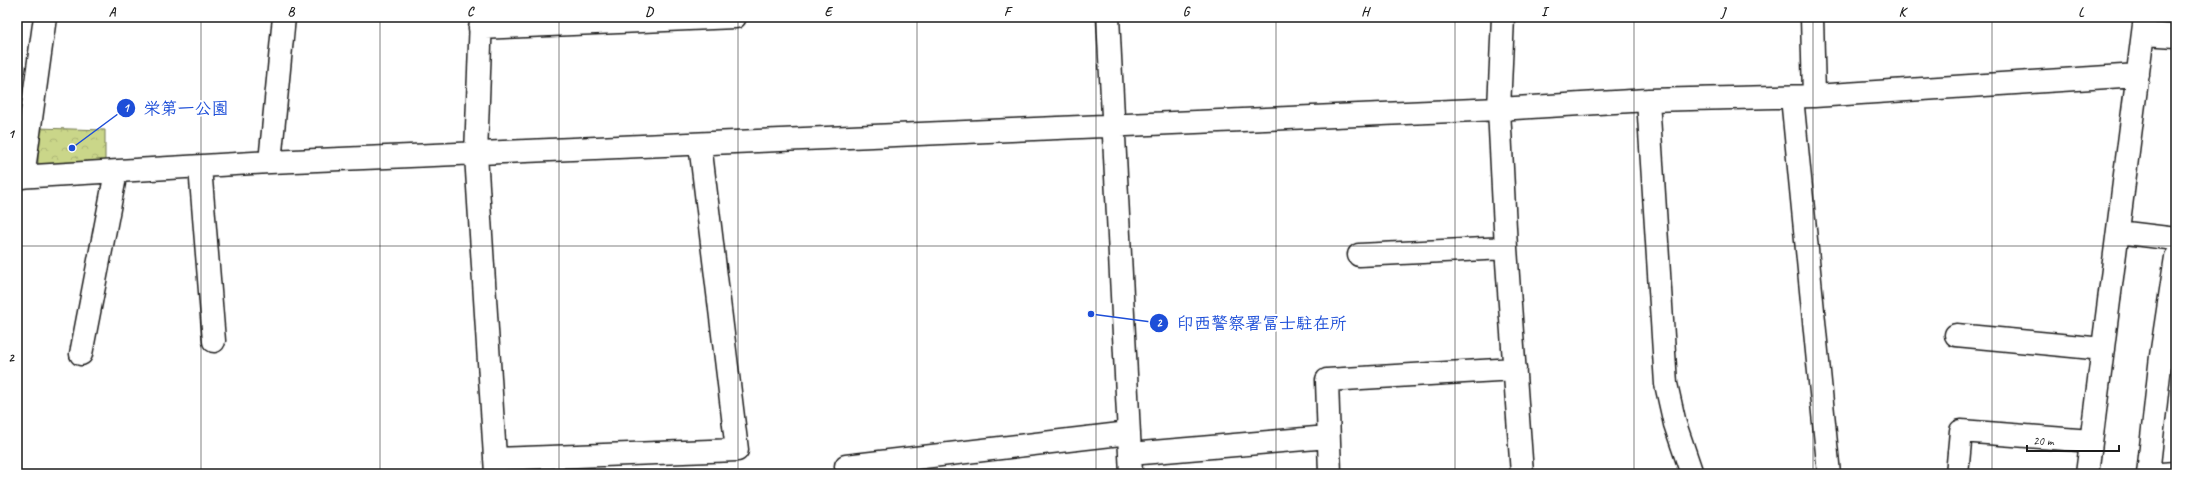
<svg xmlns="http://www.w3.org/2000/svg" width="2193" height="491" viewBox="0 0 2193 491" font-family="Caveat,'Klee One',sans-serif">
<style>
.park{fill:url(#park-crowns);stroke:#737952}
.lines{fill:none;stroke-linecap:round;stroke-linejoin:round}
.minor-casing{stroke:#1c1c1c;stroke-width:25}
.minor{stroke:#fff;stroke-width:22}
.grid{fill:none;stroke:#1c1c1c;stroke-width:1;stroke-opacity:0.55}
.leader{fill:none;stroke:#1d4ed8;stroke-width:1.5}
.callout-dot{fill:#1d4ed8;stroke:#fff;stroke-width:1.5}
.mark-label{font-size:12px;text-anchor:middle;font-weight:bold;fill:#fff}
.callout-label{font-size:17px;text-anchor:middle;font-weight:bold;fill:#1d4ed8;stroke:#fff;stroke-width:4;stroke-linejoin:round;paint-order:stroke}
.neatline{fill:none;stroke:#1c1c1c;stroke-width:1.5}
.grid-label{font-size:13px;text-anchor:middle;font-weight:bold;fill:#1c1c1c}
</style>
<defs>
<pattern id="park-crowns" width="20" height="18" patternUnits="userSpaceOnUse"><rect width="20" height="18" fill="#cad689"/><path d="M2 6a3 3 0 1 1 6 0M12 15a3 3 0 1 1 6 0" fill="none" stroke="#adb776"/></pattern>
</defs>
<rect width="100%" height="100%" fill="#fff"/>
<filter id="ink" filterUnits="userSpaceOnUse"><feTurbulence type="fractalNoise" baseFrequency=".025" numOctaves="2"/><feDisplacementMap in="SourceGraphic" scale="8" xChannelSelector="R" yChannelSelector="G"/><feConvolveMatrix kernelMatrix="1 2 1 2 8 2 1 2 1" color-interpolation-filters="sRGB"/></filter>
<g filter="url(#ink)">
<path class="park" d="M38,128L105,130V165L38,169Z"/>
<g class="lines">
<g class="minor-casing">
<path id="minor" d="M481,17L476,155L496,473
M1108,17L1131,474
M1503,17L1499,109L1506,248L1522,474
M1812,17L1814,96
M480,28L735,17
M2143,34L2176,36
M1792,97L1829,474
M1648,100L1666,384L1675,424L1692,474
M270,162L284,17
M200,167L214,341
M17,177L270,162L1499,109L1648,100L1814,96L2138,75
M23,177L45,17
M2118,232L2176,239
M1359,255L1506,248
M1956,335L2103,349
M81,354L116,172
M1130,454L1328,437
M495,459L737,450L700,144
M846,466L1129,433
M1330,474L1327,380L1515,369
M1957,474L1961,431L2091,441
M2087,474L2145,17
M2148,474L2161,356L2176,257
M2161,474L2176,473"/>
</g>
<use href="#minor" class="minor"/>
</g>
</g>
<path class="grid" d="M201,17V474M380,17V474M559,17V474M738,17V474M917,17V474M1096,17V474M1276,17V474M1455,17V474M1634,17V474M1813,17V474M1992,17V474M17,246H2176"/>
<path class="leader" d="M72 148L126 108M1091 314L1159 323"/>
<g class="callout-dot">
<circle cx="72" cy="148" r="4"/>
<circle cx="1091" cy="314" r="4"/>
<circle cx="126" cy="108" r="10"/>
<circle cx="1159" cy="323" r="10"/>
</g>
<g class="mark-label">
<text x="126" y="112">1</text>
<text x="1159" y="327">2</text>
</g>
<g class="callout-label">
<text x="186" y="114">栄第一公園</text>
<text x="1262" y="329">印西警察署冨士駐在所</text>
</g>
<rect width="2193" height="491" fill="none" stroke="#fff" stroke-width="44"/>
<path d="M2027 445v6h92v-6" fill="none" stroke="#1c1c1c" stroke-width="2"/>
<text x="2033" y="445" font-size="12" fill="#1c1c1c" stroke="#ffffff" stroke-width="3" paint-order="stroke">20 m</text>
<rect x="22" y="22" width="2149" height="447" class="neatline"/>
<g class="grid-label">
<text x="112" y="16">A</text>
<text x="291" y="16">B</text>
<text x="470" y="16">C</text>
<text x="649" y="16">D</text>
<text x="828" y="16">E</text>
<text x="1007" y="16">F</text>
<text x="1186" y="16">G</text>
<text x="1365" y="16">H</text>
<text x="1544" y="16">I</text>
<text x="1723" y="16">J</text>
<text x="1902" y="16">K</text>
<text x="2081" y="16">L</text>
<text x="11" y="138">1</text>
<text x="11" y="362">2</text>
</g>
</svg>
